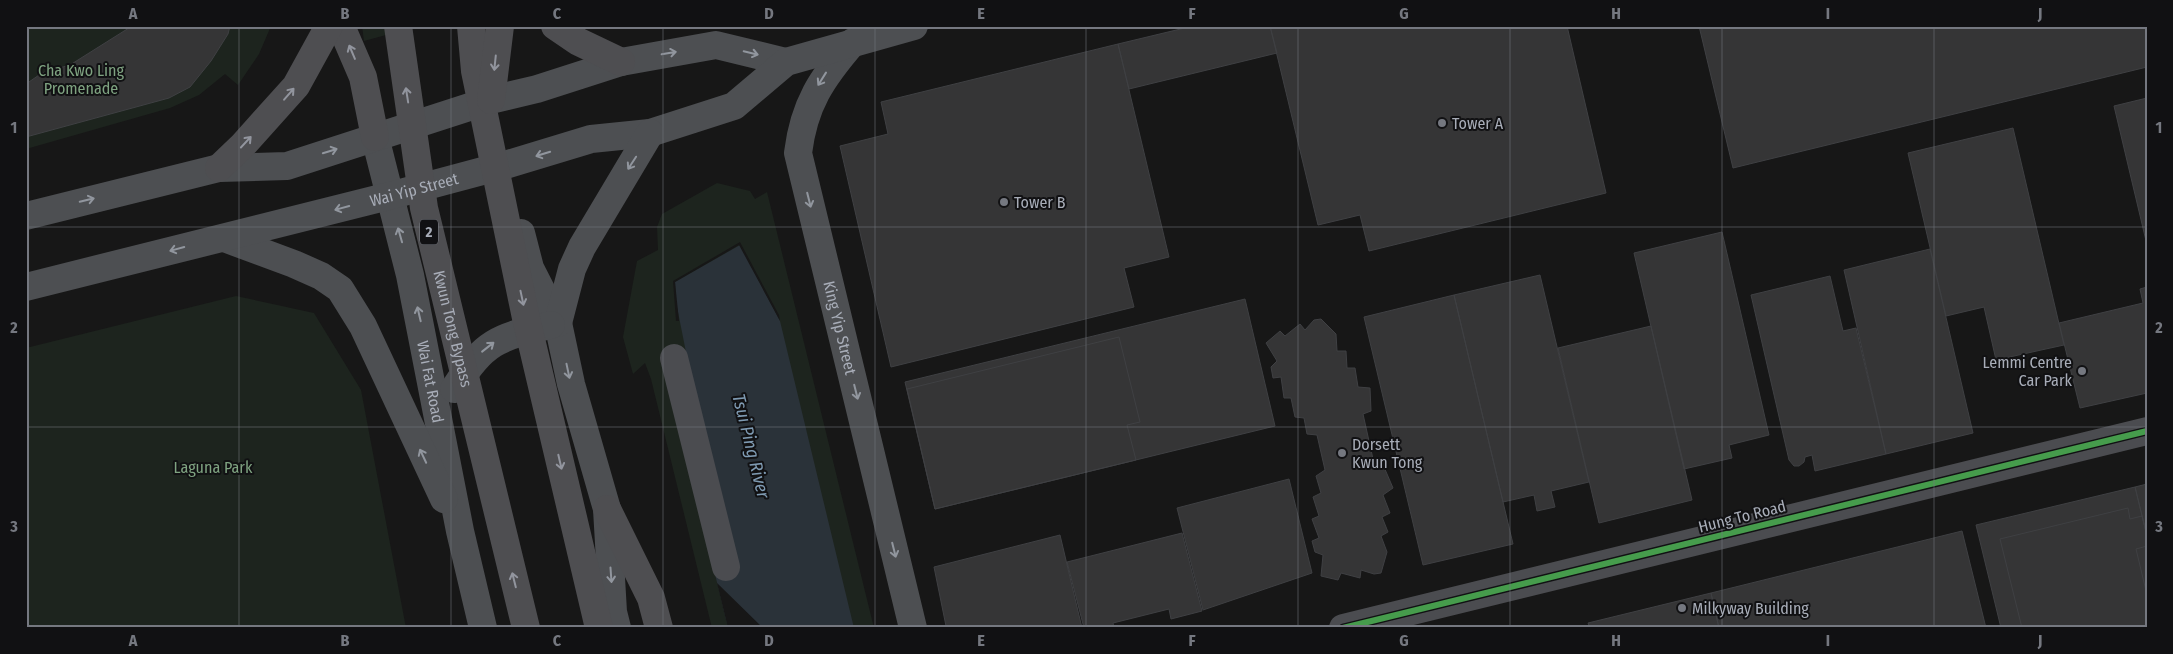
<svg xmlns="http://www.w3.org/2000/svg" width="2173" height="654" viewBox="0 0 2173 654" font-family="'Fira Sans Condensed',sans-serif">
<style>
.green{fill:#1d241e}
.water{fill:#2a3239}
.pier{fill:#171717}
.building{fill:#353536;stroke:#3f4043}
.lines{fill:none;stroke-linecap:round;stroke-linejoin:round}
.minor{stroke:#4b4c50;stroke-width:28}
.major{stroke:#4d4f52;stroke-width:28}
.highway{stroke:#4e4e51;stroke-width:28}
.cycleway-casing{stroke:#111113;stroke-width:9}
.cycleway{stroke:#469c4c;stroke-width:6}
.oneway{stroke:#92959e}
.oneway2{stroke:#91969e}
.grid{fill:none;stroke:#757880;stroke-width:1;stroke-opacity:0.55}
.poi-dot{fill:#757880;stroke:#111113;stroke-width:2}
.labels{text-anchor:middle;stroke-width:4;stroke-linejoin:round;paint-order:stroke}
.shield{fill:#111113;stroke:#7b7e86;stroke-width:1}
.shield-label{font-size:15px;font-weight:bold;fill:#a8adb8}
.park-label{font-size:16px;fill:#7fa381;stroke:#111113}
.poi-label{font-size:16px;fill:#a8adb8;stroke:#111113;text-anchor:start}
.street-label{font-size:16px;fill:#a8adb8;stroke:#111113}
.water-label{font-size:18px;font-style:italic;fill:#7f9bb3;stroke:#111113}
.neatline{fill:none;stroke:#757880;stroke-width:2}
.grid-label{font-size:16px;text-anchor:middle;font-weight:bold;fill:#757880}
</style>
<rect width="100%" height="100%" fill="#171717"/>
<path class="green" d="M26,26H271L259,54L238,85L225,74L199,95L170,108L26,149Z
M362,26H419L364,41Z
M717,183L750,191L755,199L767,192L874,628H712L651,379L645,363L633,374L623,337L637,261L658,250L657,227L662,214Z
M236,296L314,313L361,390L406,628H26V348Z"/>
<path class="water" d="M740,245L780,321L854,628H728L714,570L686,352L676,302L675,282Z"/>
<path class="pier" d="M740,242L779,315L780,321L739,245L675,282L679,321H676L673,281Z
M717,583L763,628H728Z"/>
<path class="building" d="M132,26H230L228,34L211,61L190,87L169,98L26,137V84L42,73L70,65Z
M1193,26H1270L1277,53L1129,89L1118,44Z
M1270,26H1567L1606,193L1369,251L1360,215L1318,225Z
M1699,26H2147V67L1733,168Z
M1118,44L1169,257L1124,268L1134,307L891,367L840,146L888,134L881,102Z
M2147,98V245L2114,106Z
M2013,128L2064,345L1996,360L1984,307L1946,316L1908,153Z
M1722,232L1769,435L1729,445L1732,458L1684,469L1634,253Z
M1930,249L1973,433L1886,454L1844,270Z
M1540,275L1589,482L1551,491L1555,507L1537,511L1534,495L1503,502L1454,295Z
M1830,276L1843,331L1856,328L1886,454L1815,471L1812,455L1805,457L1804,462L1799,466H1794L1789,460L1751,295Z
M2147,287V393L2080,408L2059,323L2143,303L2140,289Z
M1454,295L1513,544L1423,565L1364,317Z
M1245,299L1275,426L935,509L905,382Z
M1321,319L1336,334L1337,351H1346L1347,368H1355L1358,387L1370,388L1371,411L1363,414L1375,468L1384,467L1393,488L1383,495L1390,513L1382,517L1388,532L1381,536L1387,552L1381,573L1374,574L1361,570L1360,578L1341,573L1338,580L1321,576L1323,555L1315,552L1312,541L1319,538L1312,519L1319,516L1313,497L1321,493L1316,476L1325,470L1317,435L1307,434L1304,418L1295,417L1291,398H1284L1281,377L1273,378L1271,367L1277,361L1266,343L1280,331L1285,336L1300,324L1305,330L1314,320Z
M1651,326L1692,500L1599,523L1558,348Z
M1119,337L1140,422L1127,425L1136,460L935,509L907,389Z
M1289,479L1312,573L1203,610L1177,508Z
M2147,484V536L2135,487Z
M2135,487L2147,536V628H2001L1976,525Z
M2128,508L2130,519L2142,516L2147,536V546L2136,549L2147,595V628H2022L2000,539Z
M1962,531L1986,628H1719L1711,593Z
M1182,533L1202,611L1171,619L1169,609L1113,623L1114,628H1084L1067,562Z
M1060,535L1082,628L946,626L934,567Z
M1711,593L1719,628H1590L1588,623Z"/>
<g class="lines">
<path class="minor" d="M674,358L726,567
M1343,628L2147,431"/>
<g class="major">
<path id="s1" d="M853,42C822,78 804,104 798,153L913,628"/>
<path id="s2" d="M375,137L410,275L460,531L483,628"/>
<path d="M26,216L219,168L287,166L491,100L537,89L621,62L716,45L786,62"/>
<path d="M521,233L530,268L558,323L571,384L607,509L613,612L617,628"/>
<path d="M224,238L294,264L321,276L340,289L363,326L444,499"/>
<path id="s3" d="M26,287L389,196L505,165L591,139L650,133L734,106L786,62L914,26"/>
<path d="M558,323L572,269L582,247L650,133"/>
<path d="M454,389C485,341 496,338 551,325"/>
</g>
<g class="highway">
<path d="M341,26L363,77L375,137"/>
<path id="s4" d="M398,26L424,208L526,628"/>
<path d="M471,26L475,71L526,318L599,628"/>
<path d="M555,26L577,41L621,62"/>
<path d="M491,100L500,26"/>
<path d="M219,168L243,145L296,86L329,26"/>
<path d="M607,509L651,598L659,628"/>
</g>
<g class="cycleway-casing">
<path id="cycleway" d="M1343,628L2147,431"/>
</g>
<use href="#cycleway" class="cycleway"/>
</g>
<defs><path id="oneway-shaft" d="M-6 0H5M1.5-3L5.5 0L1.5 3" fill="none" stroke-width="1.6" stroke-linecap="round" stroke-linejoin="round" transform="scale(1.25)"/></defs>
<g class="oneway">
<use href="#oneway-shaft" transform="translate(352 52) rotate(-113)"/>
<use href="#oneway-shaft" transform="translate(495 63) rotate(96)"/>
<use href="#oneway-shaft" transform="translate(289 94) rotate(-49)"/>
<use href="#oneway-shaft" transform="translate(407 95) rotate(-99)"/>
<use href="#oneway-shaft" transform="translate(246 142) rotate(-47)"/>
<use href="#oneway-shaft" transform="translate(522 298) rotate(78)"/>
<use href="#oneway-shaft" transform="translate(560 462) rotate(77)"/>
<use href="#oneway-shaft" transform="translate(514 580) rotate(-104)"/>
</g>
<g class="oneway2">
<use href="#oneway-shaft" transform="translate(669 53) rotate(-10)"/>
<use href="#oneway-shaft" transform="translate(751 53) rotate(13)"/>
<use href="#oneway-shaft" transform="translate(822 79) rotate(122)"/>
<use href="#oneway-shaft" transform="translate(330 151) rotate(-17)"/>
<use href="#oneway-shaft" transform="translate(543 154) rotate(163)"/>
<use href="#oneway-shaft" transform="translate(632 163) rotate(123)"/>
<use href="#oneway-shaft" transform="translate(87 200) rotate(-14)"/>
<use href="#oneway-shaft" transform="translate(809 200) rotate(76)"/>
<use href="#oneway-shaft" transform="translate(342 208) rotate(165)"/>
<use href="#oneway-shaft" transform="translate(400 235) rotate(-106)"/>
<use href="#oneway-shaft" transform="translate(177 249) rotate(165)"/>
<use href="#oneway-shaft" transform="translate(419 314) rotate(-103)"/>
<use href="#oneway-shaft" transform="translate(488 347) rotate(-38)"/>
<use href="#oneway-shaft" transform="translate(568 371) rotate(78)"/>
<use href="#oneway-shaft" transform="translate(856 392) rotate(76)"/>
<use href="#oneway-shaft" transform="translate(423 456) rotate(-115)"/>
<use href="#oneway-shaft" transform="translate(894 550) rotate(76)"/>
<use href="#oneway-shaft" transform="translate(611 575) rotate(86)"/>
</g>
<path class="grid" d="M239,26V628M451,26V628M663,26V628M875,26V628M1086,26V628M1298,26V628M1510,26V628M1722,26V628M1934,26V628M26,227H2147M26,427H2147"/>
<g class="poi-dot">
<circle cx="1442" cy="123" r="5"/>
<circle cx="1004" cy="202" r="5"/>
<circle cx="2082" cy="371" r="5"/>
<circle cx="1342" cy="453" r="5"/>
<circle cx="1682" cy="608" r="5"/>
</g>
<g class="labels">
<rect class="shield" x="420" y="219.5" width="18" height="25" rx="4"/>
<g class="shield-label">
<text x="429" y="237">2</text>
</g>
<g class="park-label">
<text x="81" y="76">Cha Kwo Ling<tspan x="81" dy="18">Promenade</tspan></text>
<text x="213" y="473">Laguna Park</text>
</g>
<g class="poi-label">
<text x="1452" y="129">Tower A</text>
<text x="1014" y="208">Tower B</text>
<text x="2072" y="368" text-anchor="end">Lemmi Centre<tspan x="2072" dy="18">Car Park</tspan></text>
<text x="1352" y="450">Dorsett<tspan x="1352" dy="18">Kwun Tong</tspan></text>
<text x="1692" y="614">Milkyway Building</text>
</g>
<g class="street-label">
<text dy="6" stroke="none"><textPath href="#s3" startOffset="400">Wai Yip Street</textPath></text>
<text dy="6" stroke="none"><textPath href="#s4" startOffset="308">Kwun Tong Bypass</textPath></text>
<text dy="6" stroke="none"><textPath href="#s1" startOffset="306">King Yip Street</textPath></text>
<text dy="6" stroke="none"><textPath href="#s2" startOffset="251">Wai Fat Road</textPath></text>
<text transform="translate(1742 516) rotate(-14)" y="6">Hung To Road</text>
</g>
<g class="water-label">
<text transform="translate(751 446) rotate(76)" y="6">Tsui Ping River</text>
</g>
</g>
<rect width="2173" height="654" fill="none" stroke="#111113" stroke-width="55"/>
<rect x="28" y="28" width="2118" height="598" class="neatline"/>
<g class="grid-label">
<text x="133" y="19">A</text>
<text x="345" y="19">B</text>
<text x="557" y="19">C</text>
<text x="769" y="19">D</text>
<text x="981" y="19">E</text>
<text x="1192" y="19">F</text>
<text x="1404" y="19">G</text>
<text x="1616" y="19">H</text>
<text x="1828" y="19">I</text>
<text x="2040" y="19">J</text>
<text x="14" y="133">1</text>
<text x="2159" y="133">1</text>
<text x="14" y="333">2</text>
<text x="2159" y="333">2</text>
<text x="14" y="532">3</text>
<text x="2159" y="532">3</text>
<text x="133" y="646">A</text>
<text x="345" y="646">B</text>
<text x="557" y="646">C</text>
<text x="769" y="646">D</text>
<text x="981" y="646">E</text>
<text x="1192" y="646">F</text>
<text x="1404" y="646">G</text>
<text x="1616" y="646">H</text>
<text x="1828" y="646">I</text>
<text x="2040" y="646">J</text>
</g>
</svg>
